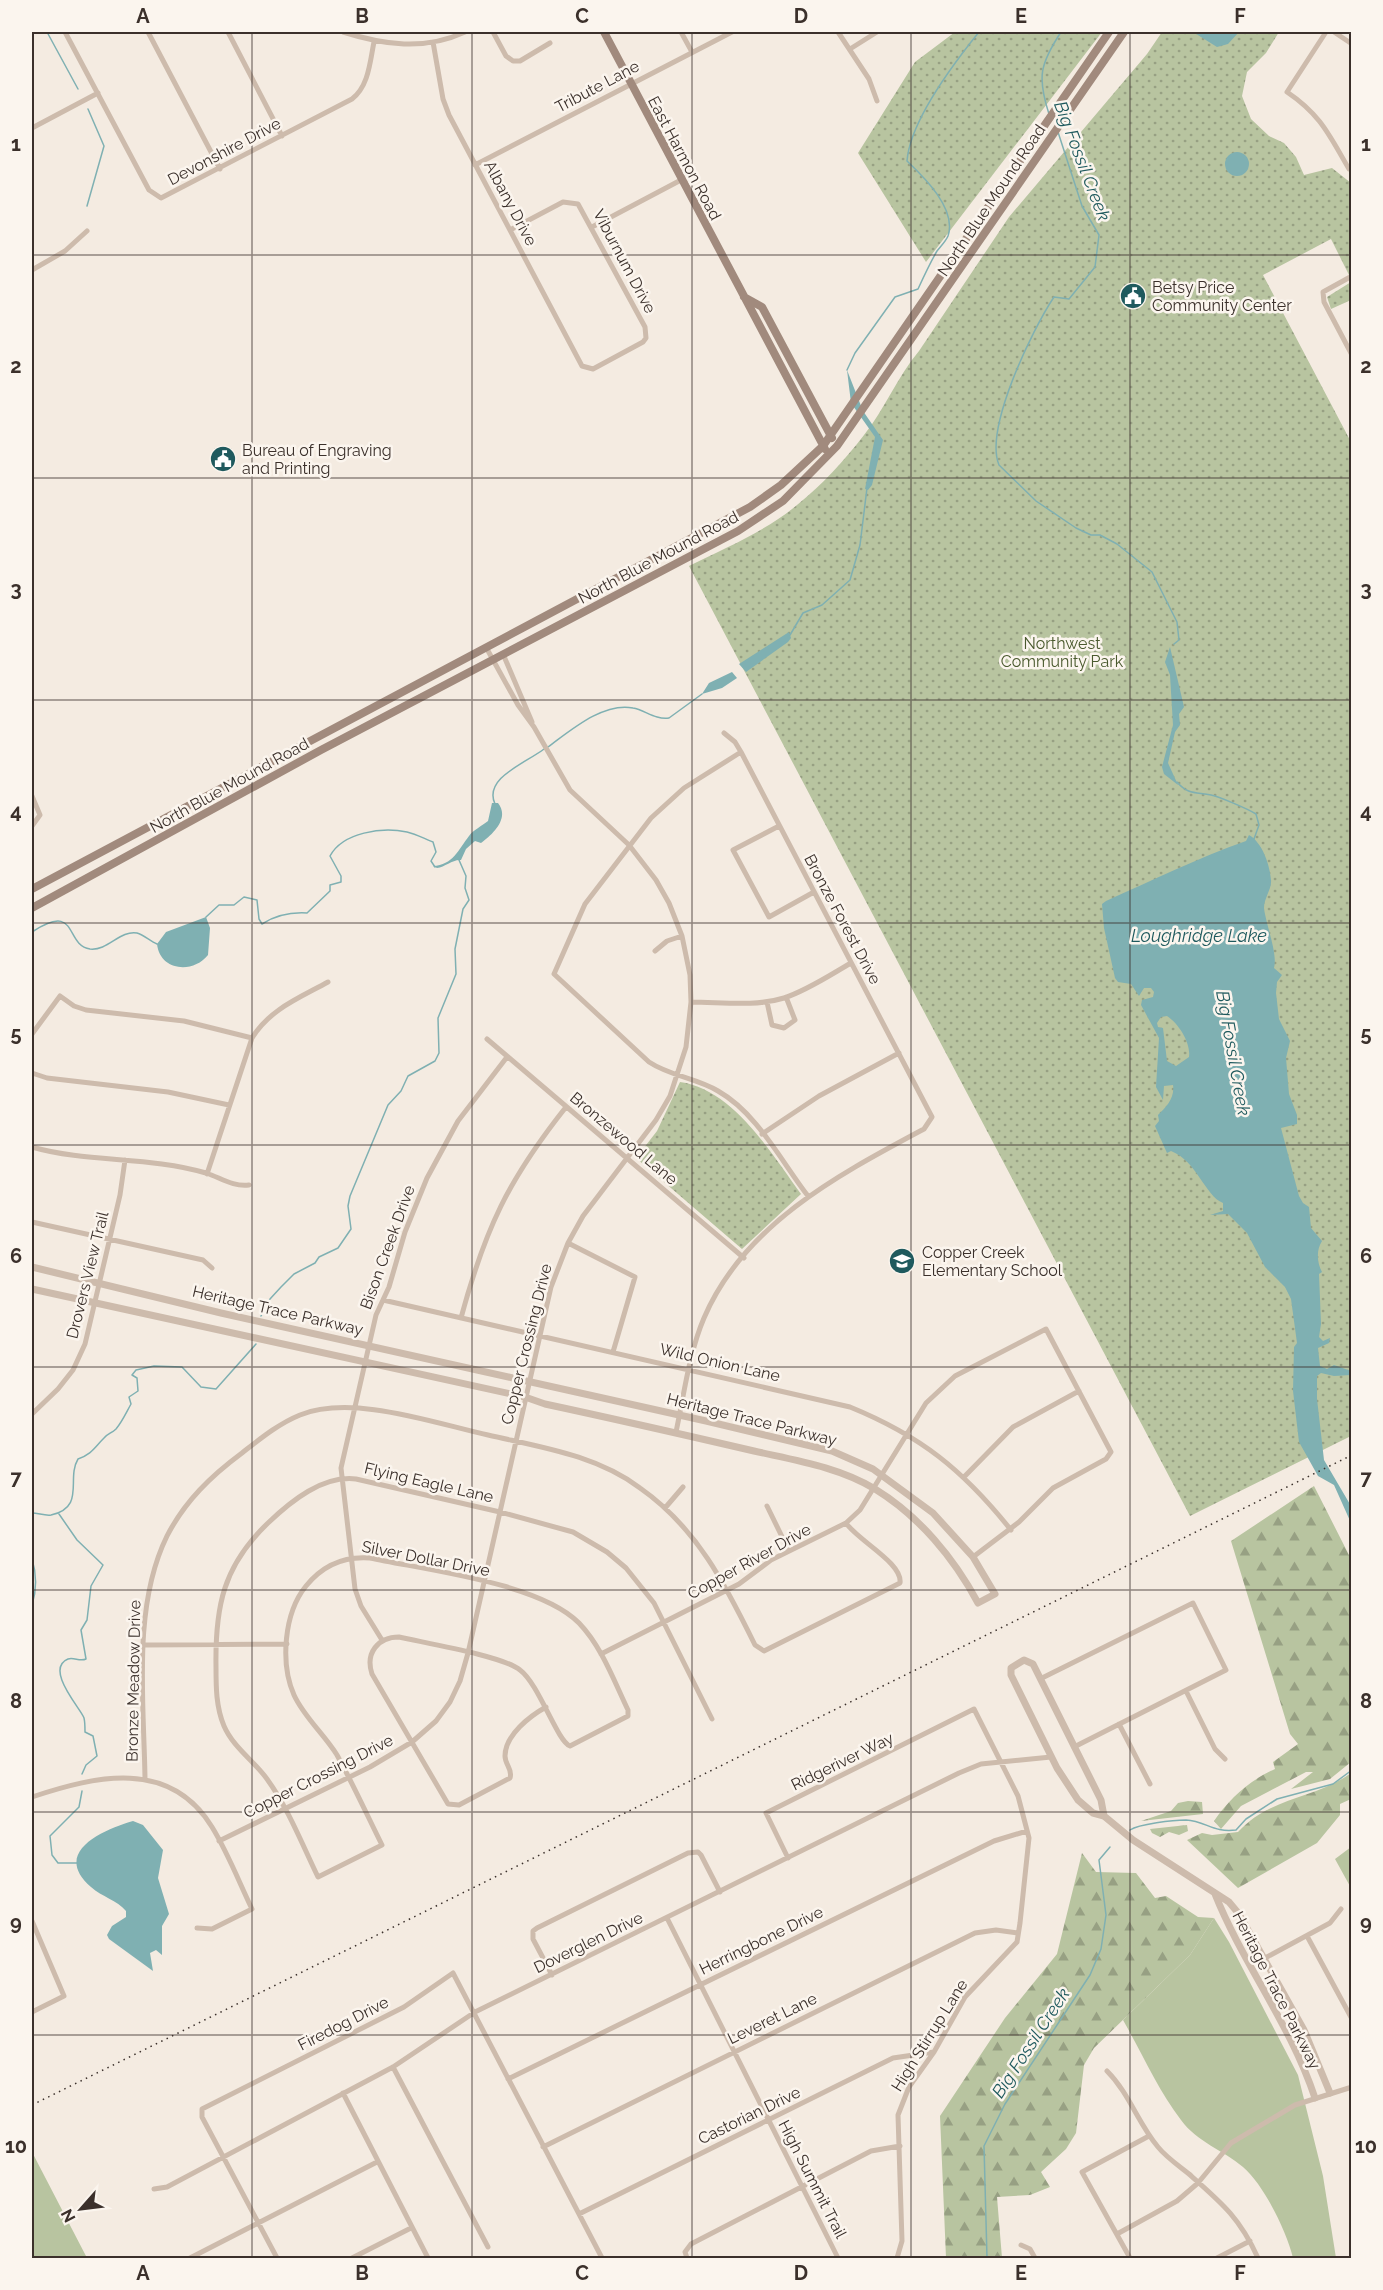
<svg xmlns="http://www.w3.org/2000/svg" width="1383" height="2290" viewBox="0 0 1383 2290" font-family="Raleway,sans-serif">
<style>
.grass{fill:#b8c4a0}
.forest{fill:url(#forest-firs)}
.park{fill:url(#park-dots)}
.water{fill:#7fb0b2;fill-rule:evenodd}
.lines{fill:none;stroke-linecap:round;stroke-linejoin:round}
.stream{stroke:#7fb0b2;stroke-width:1.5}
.minor{stroke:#cdbbac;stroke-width:5}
.tertiary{stroke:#cdbbac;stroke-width:7}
.secondary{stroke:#a18a7d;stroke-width:8}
.rail{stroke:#3b302b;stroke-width:1.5;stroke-dasharray:1.5 4.5;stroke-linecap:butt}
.grid{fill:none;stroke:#3b302b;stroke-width:1.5;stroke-opacity:0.55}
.labels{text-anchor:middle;stroke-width:5;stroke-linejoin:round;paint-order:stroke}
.street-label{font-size:16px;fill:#3b302b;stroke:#fbf5ee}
.poi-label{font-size:16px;fill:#3b302b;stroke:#fbf5ee;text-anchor:start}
.park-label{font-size:16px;fill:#4a5a2e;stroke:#fbf5ee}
.water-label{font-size:18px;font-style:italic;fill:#1f5a5e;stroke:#fbf5ee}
.neatline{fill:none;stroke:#3b302b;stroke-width:2}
.grid-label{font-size:20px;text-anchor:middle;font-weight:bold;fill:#3b302b}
</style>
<defs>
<pattern id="forest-firs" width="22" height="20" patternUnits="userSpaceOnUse" patternTransform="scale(1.5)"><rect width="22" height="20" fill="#b8c4a0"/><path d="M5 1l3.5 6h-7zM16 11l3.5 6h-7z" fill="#97a083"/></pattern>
<pattern id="park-dots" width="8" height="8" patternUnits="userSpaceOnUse" patternTransform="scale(1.5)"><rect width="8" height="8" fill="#b8c4a0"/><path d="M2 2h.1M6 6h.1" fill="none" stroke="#97a083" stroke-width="1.8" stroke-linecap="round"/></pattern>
</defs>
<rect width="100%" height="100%" fill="#f4ebe1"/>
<path class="grass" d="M1351,1847V1888L1335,1859Z
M1214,1918L1229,1942L1298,2075L1323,2176L1336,2258H1293C1287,2232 1264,2185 1243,2167C1223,2150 1197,2142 1181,2120C1158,2090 1142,2053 1123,2020L1190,1955Z
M32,2152L87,2258H32Z"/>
<path class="forest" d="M1314,1486L1351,1559V1762L1330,1779L1291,1789L1313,1772H1306L1241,1806L1221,1829L1214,1821C1229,1799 1250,1780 1275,1769L1273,1762L1298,1744L1290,1734L1231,1541Z
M1351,1773V1799L1340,1804V1815L1317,1843L1238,1888L1187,1840L1202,1833L1212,1835L1238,1832C1271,1796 1314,1800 1351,1773Z
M1188,1801L1202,1802L1203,1814L1141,1821L1171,1811L1178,1803Z
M1187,1825L1188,1831L1179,1835L1169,1832L1160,1837L1152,1833L1150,1829Z
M1082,1853L1096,1872L1136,1873L1155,1898L1166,1896L1198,1917L1214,1918L1190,1955L1094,2048L1084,2065L1076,2133L1066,2149L1041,2172L1050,2187L1030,2195L997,2197L1002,2258H946L940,2116L1005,2018L1057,1954Z"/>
<path class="park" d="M955,32H1102L926,262L858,153L915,62Z
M1162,32H1279L1266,53L1247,72L1242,96L1251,119L1269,136L1284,143L1296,157L1304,175L1332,168L1351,183V279L1331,239L1263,275L1351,442V1436L1190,1516L689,566C725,548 766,531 797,505C822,485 844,461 864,435C885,409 897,377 919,351L1009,217L1147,54Z
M1351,282V300L1331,309L1327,297Z
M680,1082C733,1089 772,1154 801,1194L742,1249L636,1158L657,1131Z"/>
<path class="water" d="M1193,32H1239L1228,44L1217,47Z
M1225 164a12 12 0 1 1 24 0a12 12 0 1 1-24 0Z
M847,370L863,411L883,440L872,485L868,490L865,489L875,437L851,403Z
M789,632L791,638L788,642L746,672L739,664Z
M1170,647L1184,707L1179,714L1180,725L1175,732L1168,763L1178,785L1164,774L1162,767L1173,725L1170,675L1165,662Z
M732,672L737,678L722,688L702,694L709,683Z
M492,803H498C510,818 493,834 481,843L475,841L466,849L461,860C453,859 445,867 437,868L433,866C453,865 458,850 469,836C473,830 482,826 488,821Z
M1249,835C1262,842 1270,865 1271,880C1272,889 1264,898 1264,908C1266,925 1278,954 1274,968L1282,975L1277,982L1276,993L1279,1019L1290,1041L1286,1058L1289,1094L1297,1115V1124L1281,1128L1299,1196L1303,1203L1309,1207L1311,1228L1322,1241C1316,1250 1317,1263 1322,1272L1319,1274L1321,1324L1319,1337L1323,1341L1330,1338L1329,1343L1318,1348L1320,1366L1327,1369L1334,1365L1351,1371V1375L1334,1376L1321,1373L1317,1376V1399L1324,1460L1351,1506V1523L1334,1485L1318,1476L1299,1442L1293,1391L1294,1347L1297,1343L1291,1299L1285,1287L1265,1267L1247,1233L1228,1214L1210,1215L1223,1211V1203C1205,1196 1197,1161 1171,1151L1167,1153L1155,1126L1159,1121L1158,1115C1166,1107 1175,1098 1173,1085L1164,1086L1163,1100L1156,1087L1159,1038L1141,1005L1142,1000L1153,997L1154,992L1151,988H1144L1139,996L1131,984L1118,982L1115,978L1104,928L1102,904L1106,901C1153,880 1198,858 1246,841ZM1167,1016C1179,1024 1191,1043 1189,1057L1176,1066L1167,1061L1163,1028L1158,1027L1157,1023L1161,1017Z
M206,917L210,928L208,955C193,974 160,971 157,944L166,932Z
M133,1821L143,1825L163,1850L158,1878L169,1914L162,1926V1955L156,1950L150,1953L153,1971L109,1939L107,1935L112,1926L126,1917V1911C117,1900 102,1897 91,1887C51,1852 103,1830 133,1821Z"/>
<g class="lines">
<path class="stream" d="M47,32L78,89
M1049,114C1037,77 1040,64 1061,32
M1058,132L1082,206L1099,235L1095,267L1069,299L1054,297C1032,330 984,429 999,465L1036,501L1076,528L1091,535H1100L1117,544L1152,572L1177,622L1179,640L1174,644
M87,206L104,146L88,109
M847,370L855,353L895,297L918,289C924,276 930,263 937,251C941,246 946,241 948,236C957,209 924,177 907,161C910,121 954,63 979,32
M790,635L803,613L822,605L850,580L860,545L867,488
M548,747C570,731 603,702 633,708C645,710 655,720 669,718L702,694
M1177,782C1188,795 1196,792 1211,795C1220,797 1248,809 1256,814L1259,825L1254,839
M495,804C483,778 526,763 544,749
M206,917L219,905H234L244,897L257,900L259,919L262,924C276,915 290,912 307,913L330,891V885L341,882V876L330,856C343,832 382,827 407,832C416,834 425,839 433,842L436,852L431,861L435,867
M32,932C79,901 64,945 90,949C108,951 120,930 137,933C144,935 150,941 157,944
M261,1316L270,1299L281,1287L294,1274L315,1263L319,1257L338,1248L351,1229L348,1206L350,1196L388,1105L401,1091L408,1076L435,1061L439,1053L438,1018L456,974L455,949L463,909L469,900L465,888L466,876L459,860
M32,1513C38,1513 45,1516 51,1515C86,1507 66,1479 78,1459C92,1454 94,1448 104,1438C107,1434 112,1433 116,1429C122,1422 126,1413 131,1404L129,1397L138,1391L137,1378L132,1375L136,1370L154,1366L182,1367L201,1387L216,1389L256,1344
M59,1514L77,1540L103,1565L91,1586L87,1620L81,1630L86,1659C80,1662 74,1657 68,1659C44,1669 81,1709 84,1718C85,1722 85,1728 85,1732L93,1736L97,1756L86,1765L82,1774
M32,1559C37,1575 37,1589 32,1605
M1130,1830C1139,1824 1173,1820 1186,1820C1206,1821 1213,1833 1236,1830L1246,1819L1277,1799L1333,1784L1352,1770
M77,1863H58L52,1855L50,1836L79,1807L82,1791
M987,2258L984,2146L1005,2104L1090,1975L1101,1949L1106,1915L1099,1860L1110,1847"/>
<path class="minor" d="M65,32L149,190L161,198L352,99C369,86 370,61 374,42
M148,32L220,169
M228,32L282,136
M343,32C384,45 424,51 465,32
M493,32L506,56L513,61H520L550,43
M681,32L692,52
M838,32L869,79L877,101
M1326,32L1287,92C1321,115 1329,135 1349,169L1352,168
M1334,32L1352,44
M433,42L443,99L449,115L582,366L593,369L643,342L646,338L645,327L578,204L563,202L510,230
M850,49L877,32
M32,128L98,93
M475,165L732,32
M592,227L681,180
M32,270L65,251L87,231
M1352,276L1323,292L1324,302L1352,355
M503,654L532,722
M741,752L684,788L651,818L585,904L554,974L649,1062C670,1076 696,1078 718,1091C757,1113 781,1161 808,1196
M32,796L40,815L32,826
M779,826L733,850L769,917L814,892
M655,951L667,941L682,936
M691,1002C721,1002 755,1007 784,998C808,990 830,975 851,963
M767,1002L772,1025L784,1028L795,1020L786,997
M32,1034L60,996L74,1006L86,1010L184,1021L252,1038
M487,1039L744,1258
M32,1073L47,1078L168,1092L229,1105
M762,1134L819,1096L899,1053
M32,1147C87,1163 149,1156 206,1173C221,1178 233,1187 249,1185
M207,1174L252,1038C270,1009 299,998 328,982
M32,1222L203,1260L212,1268
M568,1243L635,1277L613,1352
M383,1300L850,1407C921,1436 963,1470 1011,1530
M461,1318C485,1229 508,1180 566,1107
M32,1414L58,1389L73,1370L85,1344L120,1195L125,1160
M676,1432C684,1395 689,1353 704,1318C744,1224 840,1174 924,1129L932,1117L741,752L735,742L724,733
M964,1477L1013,1427L1079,1391
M767,1506L789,1551
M665,1508L683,1487
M382,1640L361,1606L355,1589L341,1468L376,1315L389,1287L405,1232L427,1178L458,1121L507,1057
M144,1645L287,1644
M601,1654L739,1584L771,1560L846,1523L860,1510L926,1403L955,1376L1046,1329L1111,1452L1106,1459L1053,1488L1019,1522L973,1557
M1040,1679L1193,1603L1226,1670L1074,1747
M1186,1691L1215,1749L1225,1759
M546,1707C530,1716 505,1735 505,1756C505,1765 513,1769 510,1778L459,1805L448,1804L372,1674C365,1653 378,1637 399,1637C425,1643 503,1656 520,1670C539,1684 557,1741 570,1746L628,1716V1710C614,1681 602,1647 579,1623C540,1583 426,1570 370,1558C344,1556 323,1565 306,1586C284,1613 280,1663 294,1695C304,1717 324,1734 337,1755C353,1784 367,1815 382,1845L318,1877C302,1844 288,1808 267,1779C254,1761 233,1747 224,1726C216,1707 216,1687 216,1667C215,1607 223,1566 268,1523C291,1501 323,1475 356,1479L500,1512L573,1532L607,1552L626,1568L654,1603L712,1719
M1119,1724L1150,1784
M145,1779C144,1702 132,1607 167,1536C185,1501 211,1476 242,1453C260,1439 278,1424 300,1415C352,1394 434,1423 488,1435C540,1447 596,1455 640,1488C697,1528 725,1584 755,1645L764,1651L900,1583C903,1563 857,1540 846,1523
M32,1797C95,1776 170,1758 212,1827C228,1853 239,1882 252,1909L212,1929L197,1928
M219,1841L370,1767L412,1742L436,1721L450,1702L460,1681L468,1653L551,1287L568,1243L583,1216L656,1120L670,1096L686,1047L691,1002L690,975L682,936L669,903L656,880L629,845L570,790L534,727L518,705L487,649
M788,1858L766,1813L974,1709L1018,1796L1029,1838L1020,1923L1017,1942L965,1997L934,2052L909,2087L898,2115L902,2241L897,2258
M667,1918L838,2258
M32,1921L64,1996L32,2012
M1307,1936L1352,2019
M1265,1958L1330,1923L1341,1909
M552,1975L533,1939V1931L537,1928L688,1853L698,1852L701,1855L720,1892
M393,2067L488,2247
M1107,2071C1129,2093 1138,2123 1158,2147C1166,2157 1179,2166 1189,2174C1222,2203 1240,2218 1258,2258
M508,2079L994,1841L1027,1831
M343,2093L428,2258
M543,2147L975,1933L996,1930L1018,1933
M154,2189L167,2187L393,2067L475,2012L959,1773L981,1764L1051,1757
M579,2214L893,2058L934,2052
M1117,2234L1177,2201L1198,2183L1231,2143L1295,2105L1352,2087
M1021,2245L1030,2249L1035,2258
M190,2258L377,2162
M277,2258L202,2117V2109L404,2007L453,1973L602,2258
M352,2258L411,2228
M687,2258L685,2252L691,2244L871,2151L900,2146
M1130,2258L1082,2172L1149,2136
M1217,2258L1250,2241"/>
<path class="tertiary" d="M32,1267L221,1313L706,1421L832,1451L873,1469L933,1513L973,1557L995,1594L978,1603C954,1558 919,1516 875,1489C839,1467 794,1460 754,1451C685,1435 615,1419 545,1404L525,1397L32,1289
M1104,1816L1101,1800L1033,1664L1024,1660L1011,1668V1675L1057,1768L1078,1800L1093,1813L1104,1816L1133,1840L1229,1902L1239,1914L1304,2030L1330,2093
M1215,1894C1243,1964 1291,2025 1315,2098"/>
<path class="secondary" d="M604,32L825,449
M744,297L762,307L832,438
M32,889L750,507L781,485L823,446L1109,32
M32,908L321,750L738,531L783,501L837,446L1124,32"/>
<path class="rail" d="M32,2105L1352,1455"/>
</g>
<path class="grid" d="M252,32V2258M472,32V2258M692,32V2258M911,32V2258M1130,32V2258M32,255H1352M32,478H1352M32,700H1352M32,923H1352M32,1145H1352M32,1367H1352M32,1590H1352M32,1812H1352M32,2035H1352"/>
<defs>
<g id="civic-disc" transform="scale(1.35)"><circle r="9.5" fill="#1f5a5e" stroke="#fbf5ee"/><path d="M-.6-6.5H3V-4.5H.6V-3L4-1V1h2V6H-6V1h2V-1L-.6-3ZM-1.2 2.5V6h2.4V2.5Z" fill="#fff"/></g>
<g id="school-disc" transform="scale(1.35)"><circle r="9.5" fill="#1f5a5e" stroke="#fbf5ee"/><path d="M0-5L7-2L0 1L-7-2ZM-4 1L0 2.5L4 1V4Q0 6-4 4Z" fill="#fff"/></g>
</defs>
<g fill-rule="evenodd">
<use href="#civic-disc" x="1133" y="296"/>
<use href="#civic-disc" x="223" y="459"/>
<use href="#school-disc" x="902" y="1261"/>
</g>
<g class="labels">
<g class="street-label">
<text transform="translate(597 86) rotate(-28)" y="6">Tribute Lane</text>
<text transform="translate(224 151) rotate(-28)" y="6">Devonshire Drive</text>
<text transform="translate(685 158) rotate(62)" y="6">East Harmon Road</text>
<text transform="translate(991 200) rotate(-56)" y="6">North Blue Mound Road</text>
<text transform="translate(511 203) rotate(62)" y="6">Albany Drive</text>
<text transform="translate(625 261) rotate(62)" y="6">Viburnum Drive</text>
<text transform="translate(658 557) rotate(-28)" y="6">North Blue Mound Road</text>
<text transform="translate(229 785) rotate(-29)" y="6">North Blue Mound Road</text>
<text transform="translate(843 919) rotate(62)" y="6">Bronze Forest Drive</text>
<text transform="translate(624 1138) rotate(40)" y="6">Bronzewood Lane</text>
<text transform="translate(387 1247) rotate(-70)" y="6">Bison Creek Drive</text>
<text transform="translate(87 1275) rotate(-76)" y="6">Drovers View Trail</text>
<text transform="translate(278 1310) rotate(13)" y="6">Heritage Trace Parkway</text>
<text transform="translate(526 1344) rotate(-76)" y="6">Copper Crossing Drive</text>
<text transform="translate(720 1362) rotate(13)" y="6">Wild Onion Lane</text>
<text transform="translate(752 1419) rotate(14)" y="6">Heritage Trace Parkway</text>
<text transform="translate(429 1482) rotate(13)" y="6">Flying Eagle Lane</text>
<text transform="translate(426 1558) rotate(11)" y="6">Silver Dollar Drive</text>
<text transform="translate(749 1561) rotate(-29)" y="6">Copper River Drive</text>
<text transform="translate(133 1681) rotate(-89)" y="6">Bronze Meadow Drive</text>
<text transform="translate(842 1761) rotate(-26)" y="6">Ridgeriver Way</text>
<text transform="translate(318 1776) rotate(-27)" y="6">Copper Crossing Drive</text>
<text transform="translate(761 1940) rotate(-26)" y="6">Herringbone Drive</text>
<text transform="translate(588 1942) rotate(-26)" y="6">Doverglen Drive</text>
<text transform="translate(1277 1990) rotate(63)" y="6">Heritage Trace Parkway</text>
<text transform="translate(772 2018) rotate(-26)" y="6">Leveret Lane</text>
<text transform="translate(343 2023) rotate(-27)" y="6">Firedog Drive</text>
<text transform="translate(929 2035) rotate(-58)" y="6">High Stirrup Lane</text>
<text transform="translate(749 2115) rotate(-26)" y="6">Castorian Drive</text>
<text transform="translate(813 2179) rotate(63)" y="6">High Summit Trail</text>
</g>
<g class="poi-label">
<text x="1152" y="293">Betsy Price<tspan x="1152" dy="18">Community Center</tspan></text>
<text x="242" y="456">Bureau of Engraving<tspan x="242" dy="18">and Printing</tspan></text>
<text x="922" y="1258">Copper Creek<tspan x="922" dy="18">Elementary School</tspan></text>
</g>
<g class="park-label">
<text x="1062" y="649">Northwest<tspan x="1062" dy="18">Community Park</tspan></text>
</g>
<g class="water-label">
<text transform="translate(1082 161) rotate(69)" y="6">Big Fossil Creek</text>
<text x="1199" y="942">Loughridge Lake</text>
<text transform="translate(1233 1053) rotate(80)" y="6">Big Fossil Creek</text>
<text transform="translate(1031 2043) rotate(-57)" y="6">Big Fossil Creek</text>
</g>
</g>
<rect width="1383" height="2290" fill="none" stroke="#fbf5ee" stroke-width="66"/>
<g transform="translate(81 2209) rotate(242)" stroke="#fbf5ee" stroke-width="4.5" paint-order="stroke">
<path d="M0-4.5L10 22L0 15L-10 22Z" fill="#3b302b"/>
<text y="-9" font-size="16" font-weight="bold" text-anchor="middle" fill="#3b302b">N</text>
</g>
<rect x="33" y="33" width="1317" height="2224" class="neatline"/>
<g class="grid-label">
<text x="143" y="23">A</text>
<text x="362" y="23">B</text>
<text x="582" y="23">C</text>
<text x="801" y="23">D</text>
<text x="1021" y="23">E</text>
<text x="1240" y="23">F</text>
<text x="16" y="151">1</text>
<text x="1366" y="151">1</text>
<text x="16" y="373">2</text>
<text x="1366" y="373">2</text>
<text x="16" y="596">3</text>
<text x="1366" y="596">3</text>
<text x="16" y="818">4</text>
<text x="1366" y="818">4</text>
<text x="16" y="1041">5</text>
<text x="1366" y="1041">5</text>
<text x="16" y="1263">6</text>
<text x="1366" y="1263">6</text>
<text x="16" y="1485">7</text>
<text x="1366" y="1485">7</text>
<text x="16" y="1708">8</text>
<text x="1366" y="1708">8</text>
<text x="16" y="1930">9</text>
<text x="1366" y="1930">9</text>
<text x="16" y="2153">10</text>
<text x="1366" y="2153">10</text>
<text x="143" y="2280">A</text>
<text x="362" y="2280">B</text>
<text x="582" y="2280">C</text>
<text x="801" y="2280">D</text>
<text x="1021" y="2280">E</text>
<text x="1240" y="2280">F</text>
</g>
</svg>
